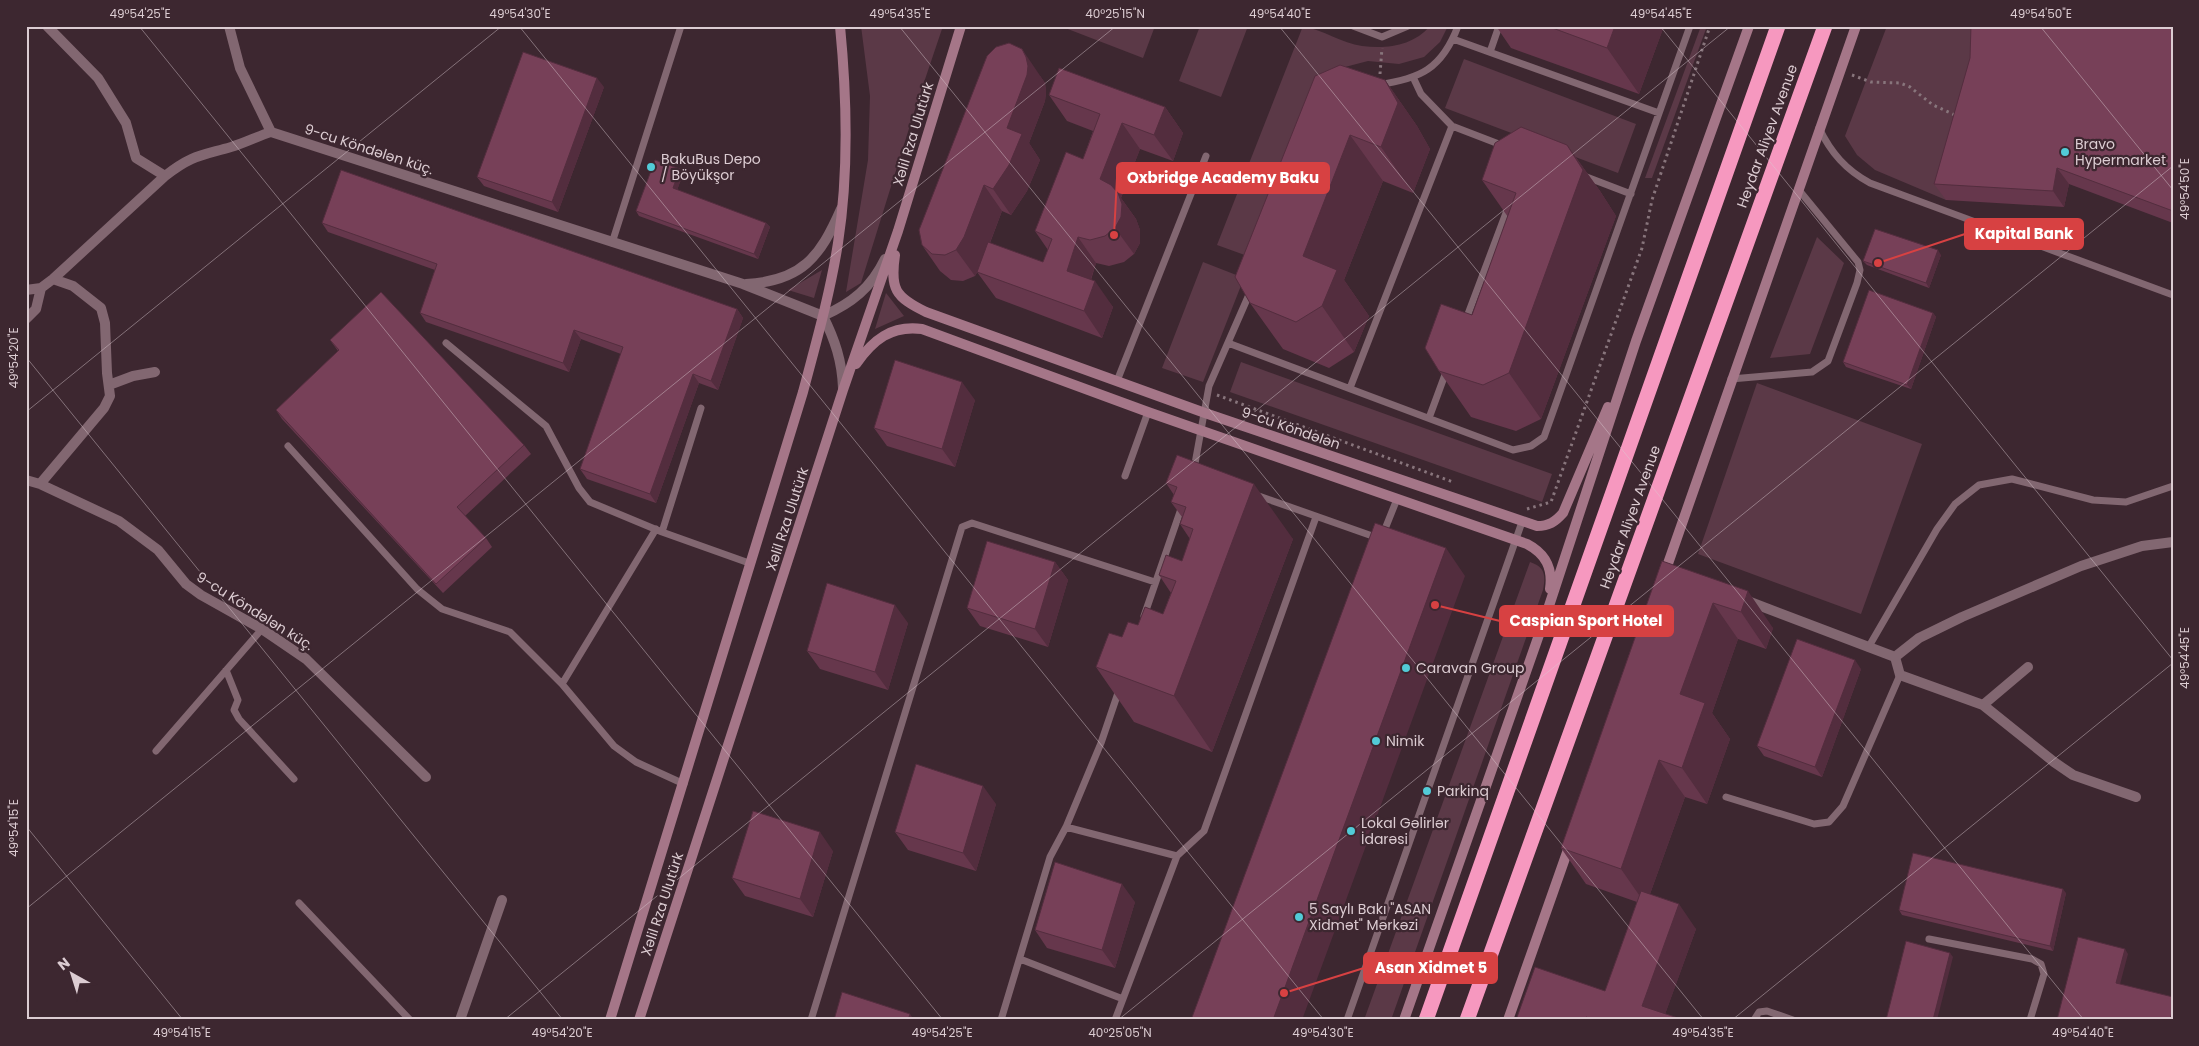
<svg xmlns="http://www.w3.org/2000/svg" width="2199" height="1046" viewBox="0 0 2199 1046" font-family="Poppins,sans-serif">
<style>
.green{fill:#5b3947}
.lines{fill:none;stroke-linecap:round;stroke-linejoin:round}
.path{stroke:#88757c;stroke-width:3;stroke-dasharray:2.5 4;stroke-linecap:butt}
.lane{stroke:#826771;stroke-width:7}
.street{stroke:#826771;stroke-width:10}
.secondary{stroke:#a57688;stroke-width:10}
.highway{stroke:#f698bf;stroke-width:15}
.wall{fill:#66374c}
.shaded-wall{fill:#532d3e}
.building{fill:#774058;stroke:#532d3e}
.ticks{fill:none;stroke:#dcccd2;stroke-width:1;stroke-opacity:0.45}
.poi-dot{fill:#52cbd7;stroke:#3d2730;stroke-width:2}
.labels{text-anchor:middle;stroke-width:4.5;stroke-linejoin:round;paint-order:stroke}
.street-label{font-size:14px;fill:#dcccd2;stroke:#3d2730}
.poi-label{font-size:14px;fill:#dcccd2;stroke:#3d2730;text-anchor:start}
.leader{fill:none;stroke:#d74142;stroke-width:2}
.callout-dot{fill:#d74142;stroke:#3d2730;stroke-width:2}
.callout{fill:#d74142;stroke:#d74142;stroke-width:2}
.callout-label{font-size:15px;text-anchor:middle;font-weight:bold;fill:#fff}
.neatline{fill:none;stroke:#dcccd2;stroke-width:2}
.ticks-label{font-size:12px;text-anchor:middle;fill:#dcccd2}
</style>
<rect width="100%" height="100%" fill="#3d2730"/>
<path class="green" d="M861,26H943L916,106L861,283L846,292L868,160L870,96Z
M1060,26H1155L1143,58Z
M1200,26H1248L1221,97L1179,81Z
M1303,26C1323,30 1342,43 1362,46C1387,49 1413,46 1430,26H1448L1440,42L1424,57L1399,64L1368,61L1345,67L1253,258L1217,245Z
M1701,26H1707L1652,178H1645Z
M1887,26H1983L1966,121L1946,200L1875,170L1857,155L1845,136Z
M1464,59L1636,124L1618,173L1445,108Z
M1817,237L1844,263L1810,354L1770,358Z
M1203,262L1244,278L1203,382L1162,368Z
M822,270L814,298L788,290Z
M886,293L904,316L875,329Z
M1241,362L1552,474L1542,502L1230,392Z
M1757,383L1922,444L1861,614L1698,554Z
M1530,562C1545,567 1546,575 1543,590L1391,1020H1364Z"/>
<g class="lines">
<path class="path" d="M1380,74L1382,48
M1852,75L1871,82L1900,83L1910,87L1933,105L1957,116
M1217,395L1453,482
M1527,509L1551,502L1642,248L1652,200L1710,26"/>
<path class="lane" d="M1353,26L1382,37L1408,26
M1453,39L1659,113
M1490,52L1499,26
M1413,77L1421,94L1452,126
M1377,85C1420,79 1442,69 1458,26
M1819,128C1831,153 1846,170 1870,183L2173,295
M1584,176L1631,194
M612,243L681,26
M1465,322L1509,205
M446,343L546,426L579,488L590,502L662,532L749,563
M1228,343L1513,450L1531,446L1544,437L1690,26
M1731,379L1812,372L1828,361L1857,283L1860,270L1858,262L1798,189
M1117,381L1206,156
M1350,388L1452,126L1504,146
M1429,418L1446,372
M288,446L417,589L442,609L510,632L562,684L614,746L636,762L684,784
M1194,469L1209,386L1251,290
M1125,476L1148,412
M1256,495L1378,538
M662,532L701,408
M1383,534L1397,499
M1144,616L1182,506
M1868,648L1937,529L1955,504L1979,485L2012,479L2093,500L2126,502L2173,486
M226,670L238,700L234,710L239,719L294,779
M562,684L656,529
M156,751L262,629
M1726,797L1814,824L1829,822L1843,806L1900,675
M1066,827L1177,856
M299,903L410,1020
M1929,939L2032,959L2041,964L2044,974L2030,1020
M1020,959L1123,999
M811,1020L962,527L972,523L1155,582
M1001,1020L1050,857L1066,827L1101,743L1119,690
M1115,1020L1177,856L1204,831L1316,517
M1347,1020L1522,522
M1754,1020L1759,1012L1767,1011L1793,1020"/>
<path class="street" d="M47,26L98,78L126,123L136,158L165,176
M229,26L240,68L271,132
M746,284C802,281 820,257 841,209
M26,290L41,288L53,279L165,176C192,155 200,156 231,147C245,143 258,136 271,132L743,284L823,316C835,340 842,361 843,388
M823,316C852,303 871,288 885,259
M26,319L36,309L41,288
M109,385L133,376L155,372
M26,480L40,484L119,521L158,550L186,584L201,595L262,629L306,659L426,777
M40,484L104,408L110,396L107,373L105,323L101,308L73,286L53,279
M1745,600L1895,657L1919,638L1962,617L2081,566L2142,546L2173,542
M1895,657L1900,675L1983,705L2054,762L2073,775L2136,797
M1983,705L2028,667
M460,1020L502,900"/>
<path class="secondary" d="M895,255C890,289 895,297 926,312L1205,413L1537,526C1549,526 1555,522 1563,513L1608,407
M856,364C873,340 891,325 922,329L1148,412L1527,544C1546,554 1553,568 1550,589
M1664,575L1856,26
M610,1020L803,392C816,343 830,294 838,243C849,172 847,98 840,26
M639,1020L843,390L898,231L961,26
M1404,1020L1547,612L1636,341L1749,26
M1508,1020L1570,844"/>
<path class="highway" d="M1426,1020L1778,26
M1467,1020L1825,26"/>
</g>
<path class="wall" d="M1496,26H1664L1639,94L1511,48Z
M2173,26V223L2069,184L2064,207L1946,200L1934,184Z
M1340,65L1385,80L1417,126L1430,149L1413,193L1383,181L1344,280L1369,316L1354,352L1329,368L1283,349L1250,303Z
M1040,76L1045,83L1046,92L1045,101L1029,143L1040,160L1027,191L1011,215L1002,211L990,243L1043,262L1048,250L1035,231L1083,159L1093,131L1067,121L1049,95L1165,107L1183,133L1173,161L1140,149L1121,198L1136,219L1140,230V243L1134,254L1124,262L1109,266L1096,263L1091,280L1113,307L1102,338L996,298L977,272L978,271L975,276L963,281L951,280L940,271L922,245Z
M604,87L558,212L484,186L477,177Z
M1567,145L1600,191L1616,216L1541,419L1516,431L1471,417L1439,371L1472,315L1508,217L1482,180Z
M683,174L677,190L766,223L770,227L758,259L639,216L636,211Z
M322,223L737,309L743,318L718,390L699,383L656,503L587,479L580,469L621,354L581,339L569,372L426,322L420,313L435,270L328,232Z
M1941,255L1929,288L1867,265L1863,261Z
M1933,313L1936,317L1911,389L1846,367L1843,362Z
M330,340L524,445L531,454L465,516L486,538L492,547L443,593L282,419L276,410L338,351Z
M975,400L955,467L887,446L874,428Z
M1177,455L1293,539L1212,752L1134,722L1096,667L1122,637L1138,625L1163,614L1171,593L1159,575L1182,561L1190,539L1180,524L1182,517L1171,502L1174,495L1166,483Z
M1662,561L1773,628L1766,649L1738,639L1712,713L1730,739L1707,804L1685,797L1650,894L1696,929L1665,1014L1684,1020H1516L1605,991L1637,902L1586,884L1561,848Z
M1055,562L1068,580L1048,647L980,626L967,608Z
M908,623L888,690L820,669L807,651Z
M1861,669L1822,777L1764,756L1757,746Z
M996,804L976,871L908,850L895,832Z
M833,851L813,917L745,896L732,878Z
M2066,893L2053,951L1902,915L1899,910Z
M1135,902L1115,968L1047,948L1035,930Z"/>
<path class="shaded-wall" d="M1615,26H1664L1639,94L1607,48Z
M1022,49L1045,83L1046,92L1045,101L1029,143L1040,160L1027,191L1011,215L993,189L1007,128Z
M597,78L604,87L558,212L552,202Z
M1385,80L1417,126L1430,149L1413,193L1381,147Z
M1165,107L1183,133L1173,161L1154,135Z
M1122,123L1140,149L1121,198L1136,219L1140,230V243L1134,254L1115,228L1100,179Z
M1350,135L1383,181L1344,280L1369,316L1354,352L1322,306L1303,256Z
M1567,145L1600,191L1616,216L1541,419L1509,373Z
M2057,168L2069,184L2064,207L2053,191Z
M680,169L683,174L676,193L673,188Z
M984,185L1002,211L982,263L975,276L956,250Z
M766,223L770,227L758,259L754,254Z
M1078,237L1096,263L1085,297L1067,271Z
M1938,250L1941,255L1929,288L1926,283Z
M1095,281L1113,307L1102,338L1084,311Z
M737,309L743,318L718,390L711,381Z
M1933,313L1936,317L1911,389L1907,385Z
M574,330L581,339L569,372L563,363Z
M693,374L699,383L656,503L650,494Z
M962,382L975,400L955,467L942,449Z
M1254,484L1293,539L1212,752L1174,696Z
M1446,548L1465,576L1302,1020H1273Z
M1055,562L1068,580L1048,647L1035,629Z
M1748,591L1773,628L1766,649L1741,612Z
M1713,603L1738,639L1712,713L1730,739L1707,804L1682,768L1680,694Z
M895,605L908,623L888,690L875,672Z
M1855,660L1861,669L1822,777L1815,767Z
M1659,760L1685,797L1646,905L1621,869Z
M983,786L996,804L976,871L963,853Z
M820,832L833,851L813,917L800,899Z
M1122,884L1135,902L1115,968L1102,950Z
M2063,889L2066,893L2053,951L2050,946Z
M1679,904L1696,929L1663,1020L1642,1006Z
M2125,949L2128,954L2119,988L2116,983Z
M1950,953L1953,957L1937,1020H1933Z
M2173,1008V1020H2170Z
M910,1014L914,1020H908Z"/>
<path class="building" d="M1547,26H1615L1607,48Z
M1971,26H2173V211L2057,168L2053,191L1934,184L1970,58Z
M1009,43L1022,49L1026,57L1028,66L1027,75L1007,128L1022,134L1009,165L993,189L984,185L964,237L956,250L945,255L932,254L922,245L919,230L987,56L996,47Z
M523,52L597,78L552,202L477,177Z
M1340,65L1385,80L1398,103L1381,147L1350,135L1303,256L1337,270L1322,306L1296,322L1250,303L1235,277L1315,76Z
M1059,68L1165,107L1154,135L1122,123L1100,179L1111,185L1118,193L1122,204L1121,217L1115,228L1105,236L1090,240L1078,237L1067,271L1095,281L1084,311L977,272L988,242L1043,262L1052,239L1035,231L1066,152L1083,159L1100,114L1049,95Z
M1521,127L1567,145L1583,170L1509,373L1483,385L1439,371L1425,348L1441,304L1472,315L1516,193L1482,180L1495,143Z
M655,160L680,169L673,188L766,223L754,254L636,211Z
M341,170L737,309L711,381L693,374L650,494L580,469L623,347L574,330L563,363L420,313L437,264L322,223Z
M1875,229L1938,250L1926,283L1863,261Z
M1869,290L1933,313L1907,385L1843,362Z
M381,292L524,445L457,507L486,538L436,584L276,410L339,350L330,340Z
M895,360L962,382L942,449L874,428Z
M1177,455L1254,484L1174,696L1096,667L1109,633L1122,637L1128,622L1138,625L1145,607L1163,614L1176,581L1159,575L1166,555L1182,561L1193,529L1180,524L1186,507L1171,502L1177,487L1166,483Z
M1375,523L1446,548L1273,1020H1191Z
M987,541L1055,562L1035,629L967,608Z
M1662,561L1748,591L1741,612L1713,603L1680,694L1705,703L1682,768L1659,760L1621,869L1561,848Z
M827,583L895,605L875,672L807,651Z
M1797,639L1855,660L1815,767L1757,746Z
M916,764L983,786L963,853L895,832Z
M753,811L820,832L800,899L732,878Z
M1913,853L2063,889L2050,946L1899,910Z
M1055,862L1122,884L1102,950L1035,930Z
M1641,891L1679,904L1642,1006L1684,1020H1594L1586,1017L1585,1020H1516L1535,967L1605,991Z
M2078,937L2125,949L2116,983L2173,997V1008L2170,1020H2057Z
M1906,941L1950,953L1933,1020H1886Z
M842,992L910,1014L908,1020H834Z"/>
<path class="ticks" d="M139,26L943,1020M519,26L1324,1020M899,26L1704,1020M1279,26L2084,1020M1660,26L2173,660M2040,26L2173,190M26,357L563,1020M26,412L502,26M26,826L183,1020M26,909L1116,26M504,1020L1731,26M1118,1020L2173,166M1732,1020L2173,663"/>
<g class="poi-dot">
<circle cx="2065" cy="152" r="5"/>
<circle cx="651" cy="167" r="5"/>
<circle cx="1406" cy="668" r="5"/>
<circle cx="1376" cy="741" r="5"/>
<circle cx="1427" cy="791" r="5"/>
<circle cx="1351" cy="831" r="5"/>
<circle cx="1299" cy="917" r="5"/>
</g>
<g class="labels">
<g class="street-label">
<text transform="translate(913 134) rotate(-73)" y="5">Xəlil Rza Ulutürk</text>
<text transform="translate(1767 136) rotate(-70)" y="5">Heydar Aliyev Avenue</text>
<text transform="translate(369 149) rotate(18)" y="5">9-cu Köndələn küç.</text>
<text transform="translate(1291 428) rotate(19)" y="5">9-cu Köndələn</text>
<text transform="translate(1630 517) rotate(-70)" y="5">Heydar Aliyev Avenue</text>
<text transform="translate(787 519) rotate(-72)" y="5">Xəlil Rza Ulutürk</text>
<text transform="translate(255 611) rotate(32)" y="5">9-cu Köndələn küç.</text>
<text transform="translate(662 904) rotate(-72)" y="5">Xəlil Rza Ulutürk</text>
</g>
<g class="poi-label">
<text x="2075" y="149">Bravo<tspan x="2075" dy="16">Hypermarket</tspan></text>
<text x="661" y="164">BakuBus Depo<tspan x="661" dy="16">/ Böyükşor</tspan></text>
<text x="1416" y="673">Caravan Group</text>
<text x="1386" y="746">Nimik</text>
<text x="1437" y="796">Parkinq</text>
<text x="1361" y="828">Lokal Gəlirlər<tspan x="1361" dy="16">İdarəsi</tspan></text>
<text x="1309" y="914">5 Saylı Bakı "ASAN<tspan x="1309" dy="16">Xidmət" Mərkəzi</tspan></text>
</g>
</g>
<path class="leader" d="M1114 235L1117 178M1878 263L1965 234M1435 605L1500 621M1284 993L1364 968"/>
<g class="callout-dot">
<circle cx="1114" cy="235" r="5"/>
<circle cx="1878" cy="263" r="5"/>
<circle cx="1435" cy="605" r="5"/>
<circle cx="1284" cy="993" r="5"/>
</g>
<g class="callout">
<rect x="1117" y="163" width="212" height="30" rx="5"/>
<rect x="1965" y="219" width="118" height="30" rx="5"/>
<rect x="1500" y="606" width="173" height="30" rx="5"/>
<rect x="1364" y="953" width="133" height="30" rx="5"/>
</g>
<g class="callout-label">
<text x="1223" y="183">Oxbridge Academy Baku</text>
<text x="2024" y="239">Kapital Bank</text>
<text x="1586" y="626">Caspian Sport Hotel</text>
<text x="1431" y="973">Asan Xidmet 5</text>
</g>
<rect width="2199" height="1046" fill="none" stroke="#3d2730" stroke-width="55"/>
<g transform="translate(72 974) rotate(321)" stroke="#3d2730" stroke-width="4" paint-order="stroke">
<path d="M0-4L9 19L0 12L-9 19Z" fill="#dcccd2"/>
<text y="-8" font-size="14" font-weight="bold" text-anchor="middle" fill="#dcccd2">N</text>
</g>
<rect x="28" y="28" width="2144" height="990" class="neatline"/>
<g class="ticks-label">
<text x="140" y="18">49°54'25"E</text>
<text x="520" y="18">49°54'30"E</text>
<text x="900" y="18">49°54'35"E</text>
<text x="1115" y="18">40°25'15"N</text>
<text x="1280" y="18">49°54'40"E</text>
<text x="1661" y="18">49°54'45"E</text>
<text x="2041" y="18">49°54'50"E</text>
<text transform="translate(2185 189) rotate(-90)" y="4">49°54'50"E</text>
<text transform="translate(14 358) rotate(-90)" y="4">49°54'20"E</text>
<text transform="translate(2185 658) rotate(-90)" y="4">49°54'45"E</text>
<text transform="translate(14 828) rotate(-90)" y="4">49°54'15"E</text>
<text x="182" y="1037">49°54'15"E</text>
<text x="562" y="1037">49°54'20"E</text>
<text x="942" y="1037">49°54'25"E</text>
<text x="1120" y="1037">40°25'05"N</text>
<text x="1323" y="1037">49°54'30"E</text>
<text x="1703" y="1037">49°54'35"E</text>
<text x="2083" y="1037">49°54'40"E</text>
</g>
</svg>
